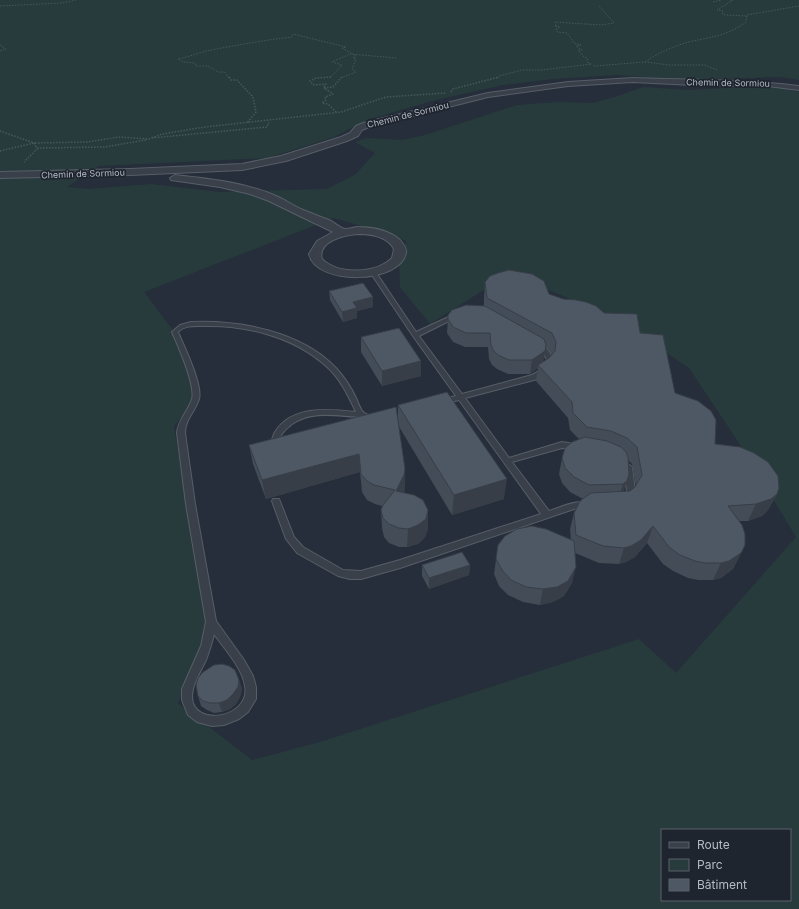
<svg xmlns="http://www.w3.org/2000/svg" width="799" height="909" viewBox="0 0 799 909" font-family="Inter,sans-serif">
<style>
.green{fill:#283b3c;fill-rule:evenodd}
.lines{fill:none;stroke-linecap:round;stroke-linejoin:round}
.service-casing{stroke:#575e68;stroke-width:2}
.minor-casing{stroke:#575e68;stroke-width:2}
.path-far1{stroke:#47585a;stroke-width:1;stroke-dasharray:1.5 1.5;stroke-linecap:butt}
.path{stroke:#47585a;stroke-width:1.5;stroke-dasharray:1.5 1.5;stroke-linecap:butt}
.service{fill:#39404a;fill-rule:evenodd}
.minor{fill:#39404a;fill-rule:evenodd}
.wall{fill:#434c57;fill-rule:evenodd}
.shaded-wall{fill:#373e47}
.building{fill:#4e5865;stroke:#373e47}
.labels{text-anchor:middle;stroke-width:3.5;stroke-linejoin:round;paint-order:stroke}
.far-street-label{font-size:9px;fill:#b5bbc6;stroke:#1e252f}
</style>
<rect width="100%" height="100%" fill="#252e3a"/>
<path class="green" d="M0,0H799V80L779,77L691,80L617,75L553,79L503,85L432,101L367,120L334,137L268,158L99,166L67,187L89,189L151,184L220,192L327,189L356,174L375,153L355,142L367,138L402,140L425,135L517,105L558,102L593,103L618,96L643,87L688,90L771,86L799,92V909H0ZM334,218L389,234L406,241L399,264L400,287L430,324L493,284L532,283L615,318L689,368L741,446L796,537L676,673L639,639L320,742L252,760L178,703L207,633L174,426L196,400L172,329L144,292ZM662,830H790V900H662Z"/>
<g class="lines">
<g class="service-casing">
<path id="service" d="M373,270L375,271L416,332L455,314H459V316L419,336L462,394L532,375L543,369L547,360L543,352L534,345L537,343C546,346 550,351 553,360L549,372L538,379L465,398L509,458L562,442L581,445L582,447L581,449L562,448L512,462L549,511C562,507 577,499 591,503L592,505L591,507L574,509L400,568L361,579H350L338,576L297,553L286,539L272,501L273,499H279L294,537L303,547L343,570L361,571L400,560L541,514L459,400L442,404H439L438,402L439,400L456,396L413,336L370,272Z
M191,322C239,320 301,331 336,368C344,377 351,387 356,398C358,402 360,409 363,412C365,413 366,414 368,415L364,417C339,417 315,409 292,424C288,427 284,431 281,435C279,440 280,445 278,450H272C270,444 272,438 275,432C292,405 329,409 356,412C348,395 340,378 326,366C294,337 246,325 204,326C195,326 185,325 178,332C184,346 203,385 199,399C195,412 185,419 185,433L195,504L216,621L244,660L253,676L256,687V699L248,712L239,719L224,725L212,726L197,722L188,715L182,700V689L201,646L206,622L186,504L177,433C178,419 188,412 192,399C196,385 178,346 172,332L180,325ZM214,634C224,648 243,669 245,686C251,718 193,728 192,697C192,684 201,671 206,660C209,652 212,643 214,634Z
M628,464L632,467L635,492L629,502H623L622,500L627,492L624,467Z"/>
</g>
<g class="minor-casing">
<path id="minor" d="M633,78C688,80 744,79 799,86V90L768,86L693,85L633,82L568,86L488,97L369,127L362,130L358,136L347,141L286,161L242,170L130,175L0,178V172L130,169L242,164L281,156L341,137L350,133L356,126L363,123L488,93L568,82Z
M175,175C209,179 244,182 276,196C285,200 294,206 303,210C312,214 322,217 331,221C335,223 340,228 345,229C348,229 353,228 357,227C371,227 389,230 400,240C403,244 407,248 406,253C400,284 316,286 309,254L317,241L333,232L269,201L250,194L220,187L171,180L170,178ZM358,234C371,234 387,236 394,249L392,258C376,274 338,275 322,259C317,241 345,235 358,234Z"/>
</g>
<path class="path-far1" d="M730,0H733L717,10L723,11L722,14L725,15L747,16
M713,2L722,0
M0,6L62,3L76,0
M569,23L601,25L614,23L598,5
M555,26L560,27L556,29L557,32L567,33L574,43L581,45L576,46L582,50H578L584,57L587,58L588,63L591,64
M556,26L555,22L569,23
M0,45L6,49L0,51
M645,62C658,53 670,48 685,43C708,37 726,37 746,22L747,15L799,6
M594,66L645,62L669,65H705L717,70
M229,78L225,72H218L208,66H196L195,63L183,62L178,59C189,57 200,52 211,50C238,45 265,40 292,37L293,34L346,47L342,48L356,56L353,58L356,59L352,69L356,72L341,78
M330,78L342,65L332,62L350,54L396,58
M498,78L499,76L522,70H542L592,64"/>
<path class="path" d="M229,77L231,80H237L253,97L256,112L247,123
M324,87L326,84L313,85L310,81L316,78L331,77
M451,92L453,89L499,77
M336,112L328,104L322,103L326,100L325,97L333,94L324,88L333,87L342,77
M0,131L34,143L37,149L24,162
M152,138L267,127L269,122
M37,148L105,147L146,140
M0,151L34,143L88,142L118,137L149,139L162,134L205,127L341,112L386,97L446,93"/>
<use href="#service" class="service"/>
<use href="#minor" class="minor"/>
</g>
<path class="wall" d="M485,282L549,294L604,313L640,333L675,393L715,444L777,494L768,510L762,516L748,521H739L745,545L733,569L721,578L713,580H698L688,578L673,571L663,564L647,543L635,557L626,562L619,564L599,563L575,553L572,583L564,596L553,602L540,605L523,602L508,595L499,586L494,574L498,545L571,540L570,529L574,513L583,499L570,492L562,483L559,474L562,458L579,439L570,430L568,418L536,381L538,368L530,374H508L497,369L492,365L489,359L488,347H465L453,342L447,333L448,319L484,306V298ZM545,347L549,349L552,355L549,358L543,362ZM628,460L632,464L636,487L630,491H624Z
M329,291L373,297V307L357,311V318L343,322L330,300Z
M361,337L421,376L382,386L361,352Z
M398,405L504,499L452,515L398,425Z
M396,407L405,487L404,492L428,510V529L425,537L418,544L407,547H399L389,543L384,537L382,528L381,510L382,506L375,504L367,500L362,492L360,472L266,499L253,464L249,445Z
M422,565H470L469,575L429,589L422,576Z
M239,680L242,689L240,697L236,704L230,709L222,712L214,713L207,710L201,706L198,696Z"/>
<path class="shaded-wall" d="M373,297V307L357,311V318L343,322L342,312L353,302Z
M545,351L543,365H538V368L530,374L532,360Z
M421,361V376L382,386V371Z
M359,454L360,472L266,499L262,480Z
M405,469V487L404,494L396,491Z
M629,474L622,496L618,500L623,484Z
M507,479L504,499L452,515L454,495Z
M777,494L768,510L762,516L748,521L756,504Z
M428,510V529L425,537L418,544L407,547L408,529Z
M653,526L647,543L635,557L626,562L619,564L624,548Z
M741,553L733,569L721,578L713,580L721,563Z
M470,565L469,575L429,589V578Z
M576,567L572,583L564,596L553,602L540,605L543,589Z
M239,680L242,689L240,697L236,704L230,709L222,712L219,703Z"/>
<path class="building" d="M509,270L532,274L544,281L549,294L563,299L576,300L586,302L596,306L604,313L637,314L640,333L663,335L675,393L698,401L711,411L716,420L715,444L740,447L754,453L768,462L778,476L779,488L777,494L771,499L756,504L728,506L742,525L745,534V545L741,553L729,561L721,563H705L695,561L680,555L669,547L653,526L641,540L631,546L624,548L603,546L576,535L574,513L580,501L591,493L630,491L635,487L642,475L637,447L627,438L611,431L587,427L573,413L572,402L538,365L549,358L555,351L556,342L552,333L487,298L485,282L490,276L498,273Z
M363,283L373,297L353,302L357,308L342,312L329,291Z
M466,305L485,306L544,339L546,345L545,351L532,360H509L498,355L493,350L491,345L490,333H466L453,327L448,319V315L452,310Z
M399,328L421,361L382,371L361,337Z
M447,392L507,479L454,495L398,405Z
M396,407L405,469L404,475L396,491L414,495L423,500L428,510L426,519L418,525L408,529L399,528L389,524L383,518L381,510L383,505L395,490L374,485L367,481L361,474L359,454L262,480L249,445Z
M585,437L607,441L621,447L626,452L628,457L629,474L627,481L623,484L589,485L574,477L565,468L562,458L565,448L572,442Z
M532,526L546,529L574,541L576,567L568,581L557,587L543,589L526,587L511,580L502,570L496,559L498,545L505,536L517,529Z
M462,552L470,565L429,578L422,565Z
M222,664L229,666L235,670L239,680L238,687L233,694L227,700L219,703H210L203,701L198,696L196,685L198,678L203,672L214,665Z"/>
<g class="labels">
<g class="far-street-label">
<text transform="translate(728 83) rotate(1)" y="3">Chemin de Sormiou</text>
<text transform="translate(408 115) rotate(-14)" y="3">Chemin de Sormiou</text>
<text transform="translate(83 174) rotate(-2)" y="3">Chemin de Sormiou</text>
</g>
</g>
<rect x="661" y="829" width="130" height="72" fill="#1e252f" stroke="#5a616b"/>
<rect x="669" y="842" width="20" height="6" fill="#39404a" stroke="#5a616b"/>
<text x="697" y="849" font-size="12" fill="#b5bbc6">Route</text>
<rect x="669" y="859" width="20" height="12" fill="#283b3c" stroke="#5a616b"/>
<text x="697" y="869" font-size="12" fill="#b5bbc6">Parc</text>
<rect x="669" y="879" width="20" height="12" fill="#4e5865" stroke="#5a616b"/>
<text x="697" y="889" font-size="12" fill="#b5bbc6">Bâtiment</text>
</svg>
